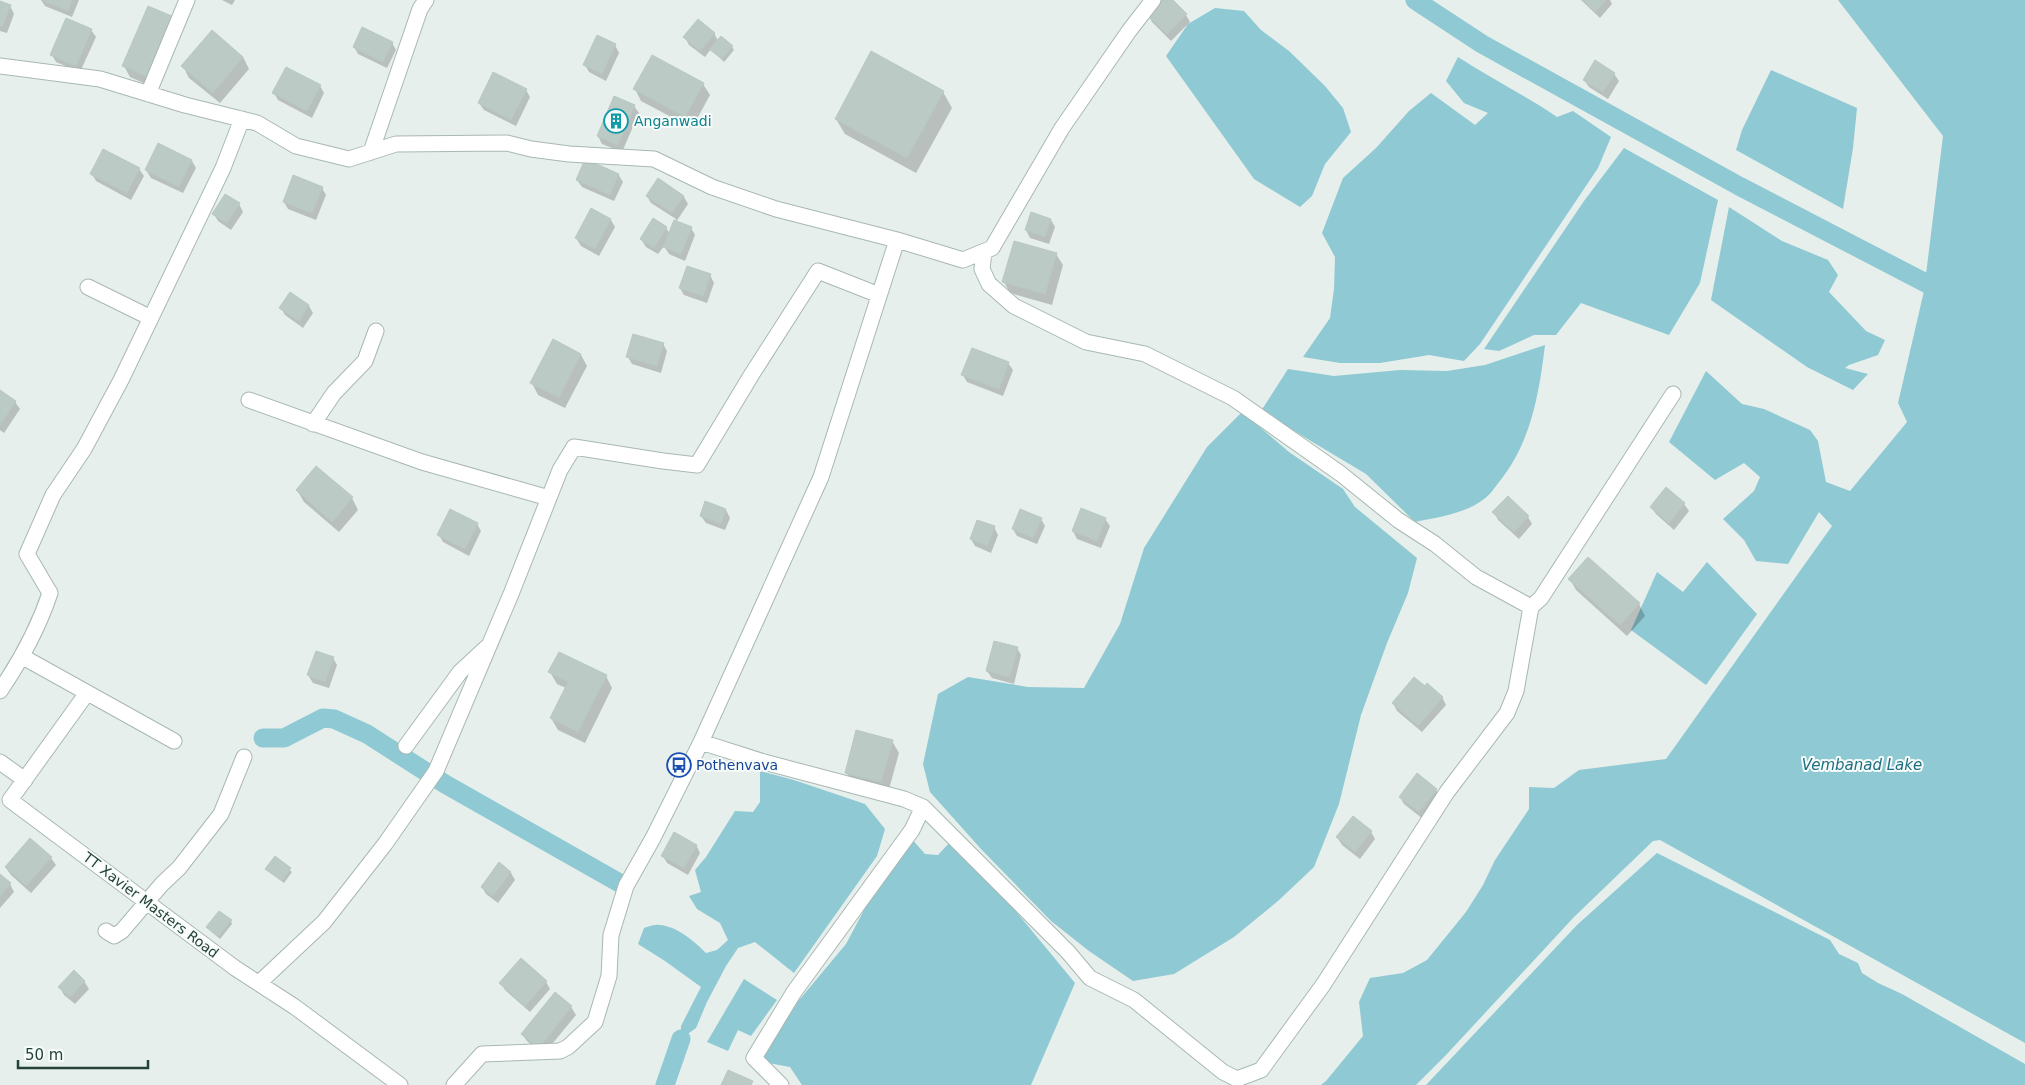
<svg xmlns="http://www.w3.org/2000/svg" width="2025" height="1085" viewBox="0 0 2025 1085" font-family="'DejaVu Sans',sans-serif">
<style>
.water{fill:#8ec9d4}
.shadow{fill:#0003}
.lines{fill:none;stroke-linecap:round;stroke-linejoin:round}
.canal{stroke:#8ec9d4;stroke-width:19}
.building{fill:#bbcac4;stroke:#b8c9c2}
.street-casing{stroke:#a8b8b2;stroke-width:17}
.street{stroke:#fff;stroke-width:15}
.labels{text-anchor:middle;stroke-width:4;stroke-linejoin:round;paint-order:stroke}
.culture-label{font-size:14px;fill:#0d838f;stroke:#f7fbf9;text-anchor:start}
.transit-label{font-size:14px;fill:#164399;stroke:#f7fbf9;text-anchor:start}
.street-label{font-size:14px;fill:#24423a;stroke:#f7fbf9}
.water-label{font-size:15px;font-style:italic;fill:#1c6f80;stroke:#f7fbf9}
</style>
<rect width="100%" height="100%" fill="#e6efeb"/>
<path class="water" d="M1838,0H2025V1043L1660,840L1653,841L1574,917L1446,1055L1416,1085H1321L1326,1081L1363,1036L1359,1002L1370,978L1403,973L1427,960L1466,912L1483,885L1495,860L1529,809V787L1554,788L1579,770L1666,759L1832,526L1819,512L1788,564L1756,561L1744,540L1723,519L1754,491L1760,477L1744,463L1715,480L1669,442L1706,371L1742,404L1764,409L1810,430L1818,441L1826,482L1850,491L1907,422L1898,403L1924,291L1943,136Z
M1215,8L1244,11L1261,30L1289,51L1325,86L1343,108L1351,132L1325,164L1312,196L1300,207L1254,179L1166,56L1188,24Z
M1458,57C1490,78 1525,95 1557,117L1573,111L1611,137L1598,168L1480,344L1464,361L1429,355L1380,363H1340L1303,357L1330,318L1334,289L1335,257L1322,233L1343,178L1376,148L1409,111L1431,93L1475,125L1488,113L1464,103L1446,81Z
M1771,70L1857,108L1853,148L1843,209L1736,150L1742,130Z
M1624,148L1718,200L1700,283L1669,335L1581,303L1556,335H1534L1499,351L1484,349L1584,201Z
M1729,207L1782,241L1828,260L1838,275L1829,292L1866,331L1885,340L1878,355L1849,365L1845,368L1868,374L1853,390L1807,367L1711,300Z
M1545,345C1539,394 1531,443 1499,482C1495,487 1490,495 1484,499C1465,514 1438,517 1415,522L1366,474L1261,411L1288,369L1334,376L1400,370L1447,371L1485,365Z
M1242,412L1289,452L1343,489L1355,507L1417,558L1408,593L1387,643L1361,715L1339,804L1314,867L1278,901L1234,937L1174,974L1133,981L1089,951L1051,921L981,849L930,792L923,764L938,694L968,677L1028,687L1084,688L1120,624L1144,548L1207,447Z
M1707,562L1757,614L1706,685L1631,630L1657,572L1683,592Z
M760,771L794,780L865,804L885,829L877,856L794,973L755,942L738,948L726,966L707,1002L696,1028L681,1039V1026L701,987L665,961L638,944L644,928C648,927 654,924 659,925C677,926 694,941 706,953L717,950L728,940L720,923L697,909L689,896L701,892L695,870L706,857L735,811L753,812L760,802Z
M911,838L925,854L938,855L951,841L994,885L1075,983L1031,1085H802L790,1067L763,1062V1054L790,1011L846,944L871,897Z
M1657,853L1830,940L1839,954L1858,963L1862,973L1878,983L1902,994L2025,1064V1085H1426L1577,925Z
M744,979L777,1000L751,1036L738,1030L728,1051L707,1042Z"/>
<path class="shadow" d="M41,0H79L72,17L45,6Z
M222,0H235L232,5Z
M1162,0H1171L1186,15L1190,22L1171,41L1152,22L1148,14Z
M1581,0H1610L1612,4L1600,18Z
M0,2L10,6L14,14L7,33L0,31Z
M149,7L155,88L130,77L124,66Z
M91,30L96,37L80,72L56,62L52,55Z
M714,33L718,41L732,47L734,50L724,62L711,49L705,57L689,45L685,37Z
M392,43L396,50L387,68L358,54L354,47Z
M615,45L619,53L606,81L589,72L585,65Z
M872,53L943,92L952,108L916,173L845,134L836,119Z
M243,57L249,69L220,103L189,78L183,66Z
M1614,74L1619,81L1608,99L1589,87L1584,80Z
M703,84L710,95L692,128L641,101L635,89Z
M320,86L324,93L312,118L278,100L274,93Z
M526,90L530,97L516,126L484,110L479,103Z
M634,106L639,113L622,152L602,144L598,136Z
M192,161L196,168L183,193L151,178L146,170Z
M139,169L144,176L131,200L96,181L92,174Z
M618,174L623,182L614,201L582,187L577,180Z
M658,180L684,197L688,204L676,222L691,228L695,235L685,261L669,254L664,246L658,254L646,247L641,239L666,228L670,234L676,219L651,203L647,196Z
M322,188L326,195L316,220L288,209L284,202Z
M239,204L243,212L231,230L218,221L214,214Z
M611,220L615,227L599,256L581,246L576,238Z
M1051,220L1055,227L1049,244L1030,238L1026,230Z
M1056,254L1063,265L1052,305L1010,293L1004,282Z
M710,275L714,283L707,303L684,295L680,288Z
M290,294L309,306L313,313L303,328L285,315L281,308Z
M663,344L667,351L661,373L632,364L628,357Z
M581,355L587,366L565,408L538,395L532,383Z
M1008,363L1013,370L1003,396L967,382L963,375Z
M0,391L15,402L20,409L4,433L0,430Z
M1666,489L1684,504L1689,511L1674,530L1656,514L1651,507Z
M297,490L352,498L358,510L339,532L304,502Z
M726,510L730,518L725,530L706,523L701,516Z
M1494,512L1528,517L1532,524L1519,539L1498,520Z
M1041,519L1045,526L1037,544L1017,536L1013,529Z
M1105,519L1110,526L1101,548L1077,539L1073,531Z
M477,524L481,531L469,556L443,542L439,535Z
M994,527L998,535L991,553L975,546L971,539Z
M1570,579L1639,604L1645,616L1627,636L1576,590Z
M1017,648L1021,655L1014,684L992,678L987,671Z
M333,658L337,665L329,688L313,683L308,675Z
M550,672L606,676L612,688L585,743L558,730L551,718L566,688L557,684Z
M1442,697L1446,705L1422,732L1397,711L1393,703Z
M892,741L899,753L888,793L853,784L846,772Z
M1418,775L1436,790L1441,797L1423,819L1404,804L1400,797Z
M1371,832L1375,839L1360,859L1342,845L1337,837Z
M31,840L51,858L56,865L31,893L11,875L6,868Z
M696,845L700,853L688,875L667,863L663,856Z
M275,858L292,872L284,883L267,869Z
M499,864L511,873L515,880L498,903L486,894L482,887Z
M0,875L10,884L14,892L0,908Z
M231,921L232,924L220,939L208,927Z
M84,981L89,989L75,1004L64,995L60,987Z
M546,982L550,989L530,1012L505,990L501,983Z
M555,994L571,1007L576,1015L543,1055L527,1041L522,1034Z"/>
<g class="lines">
<path class="canal" d="M1415,0L1482,44L1739,186L1947,294
M263,738H284L323,718L334,719L367,734L445,784L623,885
M665,1085L681,1039"/>
</g>
<path class="building" d="M41,0H72L68,11Z
M1160,0H1173L1187,14L1167,34L1146,14Z
M1583,0H1606L1595,12Z
M0,1L11,5L2,27L0,26Z
M148,6L174,17L148,77L122,66Z
M66,18L92,29L76,66L50,55Z
M698,19L715,33L700,51L683,37Z
M362,27L393,42L383,62L353,47Z
M212,30L243,57L213,93L181,66Z
M597,35L616,44L602,74L583,65Z
M721,36L733,46L722,59L709,49Z
M871,51L944,91L907,158L835,119Z
M652,55L704,83L685,117L633,89Z
M1595,60L1615,73L1603,92L1583,80Z
M286,67L321,85L307,111L272,93Z
M493,72L527,89L511,120L478,103Z
M614,96L635,105L618,145L597,136Z
M158,143L192,160L179,187L145,170Z
M103,149L140,168L127,193L90,174Z
M585,159L619,174L610,195L576,180Z
M293,175L323,187L312,213L283,202Z
M658,178L684,196L672,213L646,196Z
M225,194L240,203L227,223L212,214Z
M591,208L611,219L595,249L575,238Z
M1031,212L1051,219L1045,237L1025,230Z
M653,218L667,227L654,248L640,239Z
M674,220L692,227L681,254L663,247Z
M1014,241L1057,253L1045,294L1002,282Z
M687,266L711,274L703,296L679,288Z
M290,292L309,305L299,321L279,308Z
M633,334L664,343L657,366L626,357Z
M553,339L581,354L559,398L530,383Z
M972,348L1009,362L999,389L961,375Z
M0,390L16,401L0,425Z
M316,466L353,497L332,522L296,490Z
M1666,487L1685,503L1669,523L1650,507Z
M1508,496L1529,516L1514,532L1492,512Z
M705,501L726,509L721,524L700,516Z
M1081,508L1106,518L1097,541L1072,531Z
M450,509L478,523L465,549L437,535Z
M1020,509L1042,518L1033,538L1012,529Z
M977,520L995,526L987,546L970,539Z
M1588,557L1640,603L1620,625L1568,579Z
M994,641L1018,647L1010,677L986,671Z
M316,651L334,657L325,682L307,675Z
M559,652L607,675L578,732L550,718L568,682L548,672Z
M1414,677L1425,686L1427,683L1443,697L1418,726L1392,703Z
M856,730L893,740L881,782L845,773Z
M1417,773L1437,789L1419,812L1399,797Z
M1353,816L1372,831L1355,852L1336,837Z
M674,832L697,845L684,868L661,856Z
M30,838L52,857L26,886L5,867Z
M275,856L291,868L282,881L265,869Z
M499,862L511,872L493,896L481,887Z
M0,874L11,883L0,896Z
M219,911L232,920L218,937L206,927Z
M521,958L547,981L525,1006L499,983Z
M74,970L85,981L70,997L58,987Z
M555,992L572,1006L539,1048L521,1034Z
M728,1070L753,1081L751,1085H721Z"/>
<g class="lines">
<g class="street-casing">
<path id="street" d="M0,66L100,79L185,105L257,123L296,146L349,159L396,144L507,143L531,149L569,154L654,159L712,187L776,209L897,240
M148,94L187,0
M371,152L420,9L426,0
M984,252L982,269L989,284L1014,306L1086,342L1145,354L1233,398L1341,474L1398,520L1435,544L1476,577L1531,607
M88,287L151,318
M249,400L422,462L549,498
M313,424L334,393L365,361L376,331
M23,657L174,741
M0,691C21,660 38,629 50,593L27,554L53,495L84,449L121,380L223,168L242,119
M87,693L10,800L235,968L295,1007L400,1085
M701,742L764,762L904,799L923,807L1068,952L1090,978L1134,1000L1223,1072L1237,1079L1261,1070L1323,985L1447,792L1507,713L1516,691L1531,607L1541,598L1673,394
M406,746L460,672L487,647
M0,762L25,780
M106,931L114,936L122,931L162,884L179,868L221,814L244,757
M259,983L324,922L385,844L436,771L511,594L560,470L574,447L663,461L697,465L752,374L818,271L879,295
M454,1085L482,1054L560,1051L568,1047L595,1022L609,976L611,935L626,886L653,838L701,742L821,477L897,240L963,260L992,248L1062,128L1129,31L1153,0
M781,1085L754,1058L794,992L912,830L923,807"/>
</g>
<use href="#street" class="street"/>
</g>
<defs>
<g id="building-ring" transform="scale(1.25)"><circle r="9.5" fill="#f7fbf9" stroke="#0f9aa8" stroke-width="1.5"/><path d="M-4-6H4V6H1V3H-1V6H-4ZM-2.5-4.3h1.7v1.8h-1.7ZM.8-4.3h1.7v1.8H.8ZM-2.5-1h1.7V.8h-1.7ZM.8-1h1.7V.8H.8Z" fill="#0f9aa8"/></g>
<g id="bus-ring" transform="scale(1.25)"><circle r="9.5" fill="#f7fbf9" stroke="#1a4fb4" stroke-width="1.5"/><path d="M-5-6H5V4H4V6H2V4H-2V6H-4V4H-5ZM-3.5-4V0h7V-4ZM-3.5 1.2v1.5H-2V1.2ZM2 1.2v1.5H3.5V1.2Z" fill="#1a4fb4"/></g>
</defs>
<g fill-rule="evenodd">
<use href="#building-ring" x="616" y="121"/>
<use href="#bus-ring" x="679" y="765"/>
</g>
<g class="labels">
<g class="culture-label">
<text x="634" y="126">Anganwadi</text>
</g>
<g class="transit-label">
<text x="696" y="770">Pothenvava</text>
</g>
<g class="street-label">
<text transform="translate(151 905) rotate(37)" y="5">TT Xavier Masters Road</text>
</g>
<g class="water-label">
<text x="1862" y="770">Vembanad Lake</text>
</g>
</g>
<path d="M18 1060v8h130v-8" fill="none" stroke="#24423a" stroke-width="2.5"/>
<text x="25" y="1060" font-size="15" fill="#24423a" stroke="#f7fbf9" stroke-width="4" paint-order="stroke">50 m</text>
</svg>
